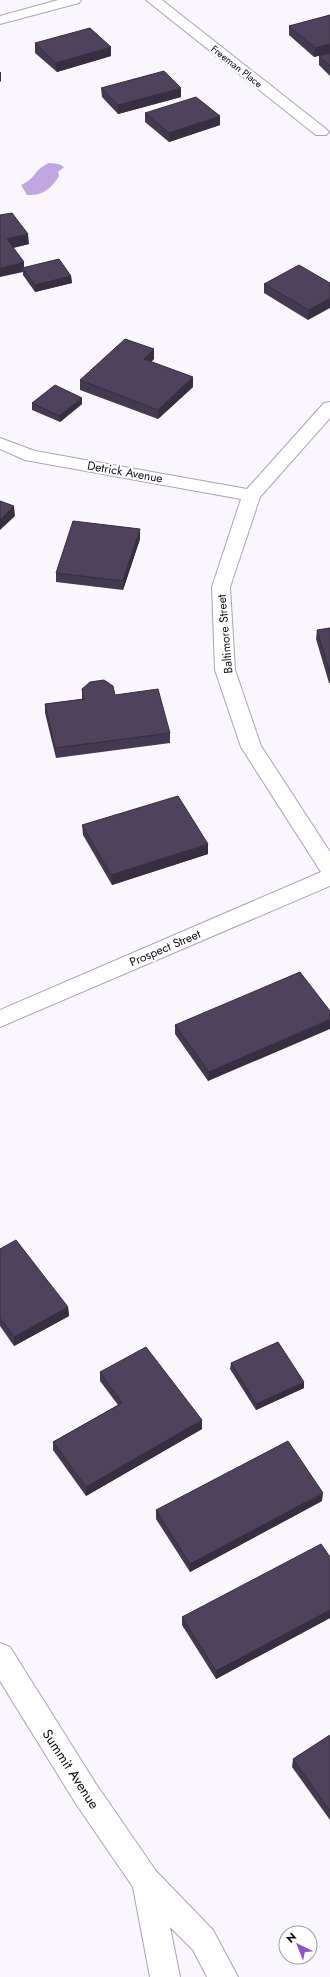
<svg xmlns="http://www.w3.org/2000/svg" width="330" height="1977" viewBox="0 0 330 1977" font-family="Jost,sans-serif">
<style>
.water{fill:#c1a6e1}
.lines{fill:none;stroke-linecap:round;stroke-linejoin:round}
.minor-casing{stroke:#aea0bf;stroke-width:2}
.minor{fill:#fff;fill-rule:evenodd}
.wall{fill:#433950}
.shaded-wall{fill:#372e41}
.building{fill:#4e425d;stroke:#372e41}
.labels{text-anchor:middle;stroke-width:4;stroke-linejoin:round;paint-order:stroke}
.far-street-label{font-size:10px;fill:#110c17;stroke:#fff}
.street-label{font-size:12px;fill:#110c17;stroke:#fff}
.near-street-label{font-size:14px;fill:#110c17;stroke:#fff}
</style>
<rect width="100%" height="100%" fill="#f9f7fd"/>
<path class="water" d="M49,163L59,164L64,167L58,172L59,176C51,189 43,196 27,195L21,185C37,178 33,170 49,163Z"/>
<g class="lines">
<g class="minor-casing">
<path id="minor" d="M58,0H81L79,3L0,24V16Z
M146,0H162L326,129L329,132L326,135H316Z
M330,402V418L260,497L230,587L235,670L261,746L330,852V886L0,1027V1010L321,872L241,747L215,670L212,587L241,499L25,460L0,449V438L35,451L247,489L324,403Z
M0,1643L10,1647L96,1784L156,1871L213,1930L238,1977H207L193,1950L170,1927L180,1977H150L133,1887L76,1804L0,1681Z"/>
</g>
<use href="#minor" class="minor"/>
</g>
<path class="wall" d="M330,15V53L314,57L289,35V26Z
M35,43L111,56L57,72L35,53Z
M330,53V76L319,65V56Z
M101,88L181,97L118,114L102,97Z
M145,113L220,125L169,142L145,122Z
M0,215L29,244L13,248L24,268L71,276L72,283L35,292L23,275V272Z
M330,283L308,320L264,293V284Z
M154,359L151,362L193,377V387L158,419L80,390V380Z
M32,403L82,404L60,422L32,410Z
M140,539L123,590L56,582V573Z
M330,628V683H329L316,639L317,630Z
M82,689L115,695L170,733V743L56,758L45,713V704L82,699Z
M82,825L208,854L112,885L83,835Z
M330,1011L208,1081L175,1034V1025Z
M0,1249L68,1307L69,1316L14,1346L0,1326Z
M231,1363L304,1388L256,1410L230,1369Z
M100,1372L202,1429L86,1496L53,1450V1442L118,1405L100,1381Z
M322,1501L190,1572L156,1519V1510Z
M330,1557V1618L216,1679L182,1625V1617Z
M330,1735V1820L292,1767L293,1759Z"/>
<path class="shaded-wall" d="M330,44V53L314,57L315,48Z
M111,47V56L57,72L56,63Z
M0,72H1V81L0,82Z
M181,88V97L118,114V105Z
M220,116V125L169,142V133Z
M28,234L29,244L8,249L7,239Z
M24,262V271L22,268L23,272L0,277V268Z
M71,276L72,283L35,292V285Z
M330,298V308L308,320L309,310Z
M154,349V359L144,368V359Z
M193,377V387L158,419V410Z
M82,398V404L60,422L59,416Z
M14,506L15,516L0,530V520Z
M140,529V539L123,590V581Z
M208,844V854L112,885L111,875Z
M330,1019V1029L208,1081L209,1072Z
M68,1307L69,1316L14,1346V1337Z
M304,1382V1388L256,1410V1404Z
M202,1420V1429L86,1496V1487Z
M323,1493L322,1501L190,1572V1564Z
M330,1610V1618L216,1679V1671Z"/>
<path class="building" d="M330,15V44L315,48L289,26Z
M90,28L111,47L56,63L35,43Z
M330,53V66L319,56Z
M164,71L181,88L118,105L101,88Z
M196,97L220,116L169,133L145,113Z
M12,213L28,234L7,239L24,262L0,268V215Z
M59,259L71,276L35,285L22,268Z
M299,265L330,283V298L309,310L264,284Z
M125,339L154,349L144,359L193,377L158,410L80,380Z
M55,385L82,398L59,416L32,403Z
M0,501L14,506L0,520Z
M73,521L140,529L123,581L56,573Z
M330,628V673L317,630Z
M104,680L113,686L115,695L158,689L170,733L55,748L45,704L84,699L82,689L90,682Z
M178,796L208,844L111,875L82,825Z
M300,972L330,1011V1019L209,1072L175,1025Z
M16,1240L68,1307L14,1337L0,1318V1249Z
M278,1342L304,1382L256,1404L231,1363Z
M146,1347L202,1420L86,1487L53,1442L122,1403L100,1372Z
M288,1441L323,1493L190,1564L156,1510Z
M321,1544L330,1557V1610L216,1671L182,1617Z
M330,1735V1811L293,1759Z"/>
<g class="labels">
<g class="far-street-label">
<text transform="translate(237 66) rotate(38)" y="4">Freeman Place</text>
</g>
<g class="street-label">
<text transform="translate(125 472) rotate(10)" y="4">Detrick Avenue</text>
<text transform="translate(225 634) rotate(-95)" y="4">Baltimore Street</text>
<text transform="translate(165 948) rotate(-23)" y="4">Prospect Street</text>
</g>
<g class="near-street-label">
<text transform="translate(71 1769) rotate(57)" y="5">Summit Avenue</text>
</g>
</g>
<g transform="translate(298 1945) rotate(317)"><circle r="19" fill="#ffffff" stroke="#a09ea2"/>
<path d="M0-3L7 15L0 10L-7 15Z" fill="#9053c9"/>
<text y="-6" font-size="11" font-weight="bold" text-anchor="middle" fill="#110c17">N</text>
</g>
</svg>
